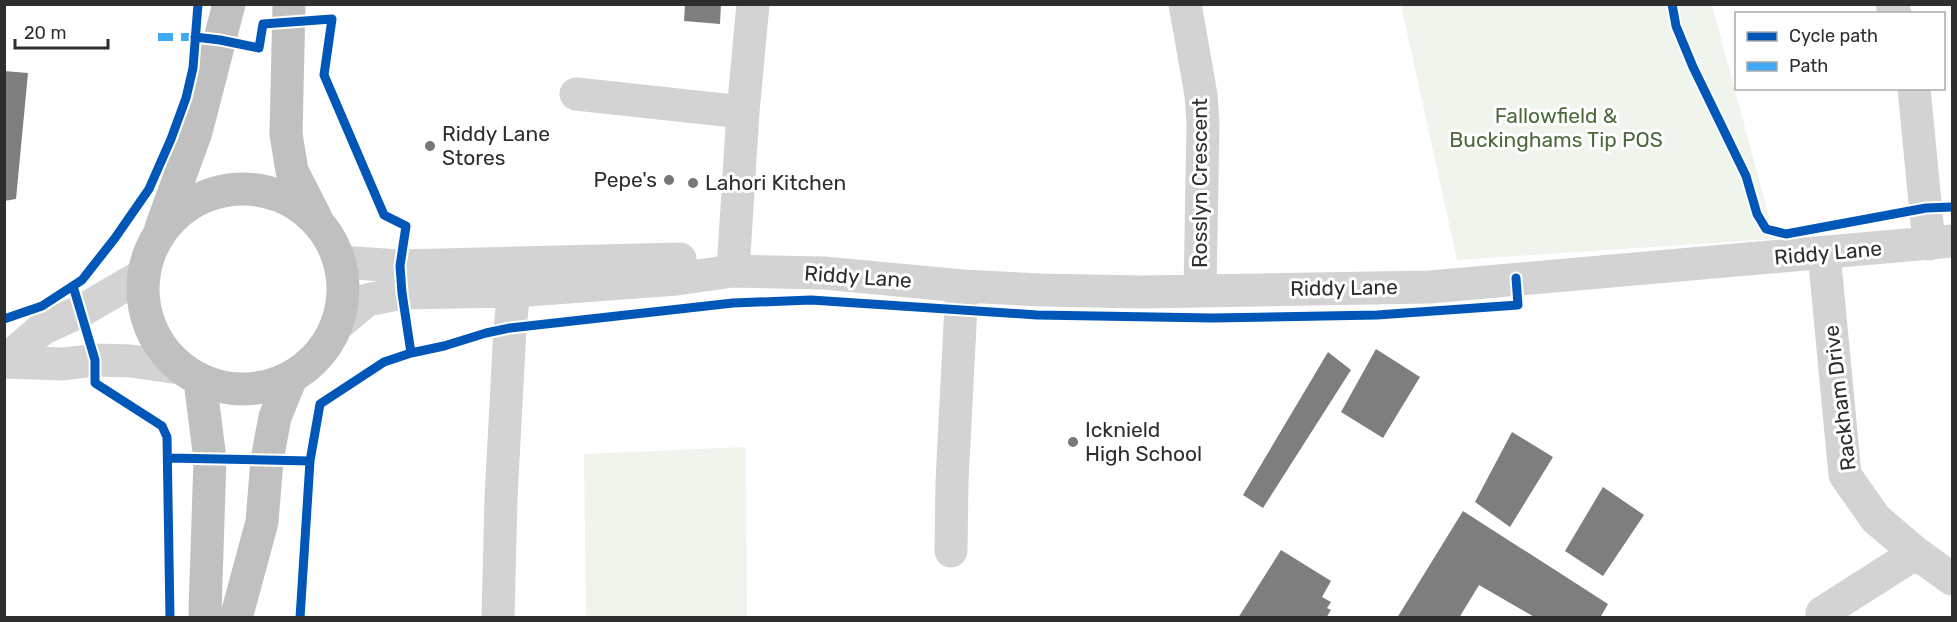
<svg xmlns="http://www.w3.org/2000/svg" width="1957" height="622" viewBox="0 0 1957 622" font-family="Rubik,sans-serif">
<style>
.green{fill:#eff4ec}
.building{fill:#7e7e7e}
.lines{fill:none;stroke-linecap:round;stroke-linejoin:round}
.minor{stroke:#d3d3d3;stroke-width:33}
.highway{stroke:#c0c0c0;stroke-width:33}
.quiet{stroke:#3fa9f5;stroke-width:8;stroke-dasharray:15 8;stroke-linecap:butt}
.cycleway-casing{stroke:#fff;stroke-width:13}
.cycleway{stroke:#0057b8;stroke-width:9}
.poi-dot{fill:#777;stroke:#fff;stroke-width:2}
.labels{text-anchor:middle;stroke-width:6;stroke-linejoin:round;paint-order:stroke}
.park-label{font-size:21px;fill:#4b6a3c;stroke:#fff}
.poi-label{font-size:21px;fill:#2e2e2e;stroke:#fff;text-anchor:start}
.street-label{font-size:21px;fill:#2e2e2e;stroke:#fff}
</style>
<rect width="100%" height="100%" fill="#fff"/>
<path class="green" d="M1401,5H1712L1775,239L1457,260Z
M746,447L747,617H586L584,454Z"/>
<path class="building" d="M685,4H721L720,24L684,21Z
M4,71L28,73L16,199L4,201Z
M1376,349L1420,377L1383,438L1341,412Z
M1328,352L1351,370L1263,508L1243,495Z
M1512,432L1553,457L1510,527L1475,502Z
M1603,487L1644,515L1603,576L1565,551Z
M1463,511L1608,604L1600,618H1536L1479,585L1459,618H1397Z
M1281,550L1331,581L1322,597L1331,602L1327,608L1331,610L1326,618H1238Z"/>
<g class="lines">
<path class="minor" d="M1185,4L1201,95L1203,123L1200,291
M1892,4L1895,14
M1914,88L1929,244
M576,94L743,112
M1824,253L1845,475L1876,519L1916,553L1952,579
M340,262L400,266L680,259
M733,271L743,112L753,4
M337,325L367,300L402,293L514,291L677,279L733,271L824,273L962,286L1041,290L1141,292L1430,287L1952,241
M4,362L63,364L95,360L131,361L179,368
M4,362L42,329L81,311L143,275
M951,551L952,481L962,286
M1822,613L1916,553
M498,618L501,498L510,328L514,291"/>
<path class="highway" d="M289,4L286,134L292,171L316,218
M143 289a100 100 0 1 1 200 0a100 100 0 1 1-200 0Z
M161,228L196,132L229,4
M200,381L210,459L205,612L206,618
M236,618L262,522L267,460L275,417L291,378"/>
<path class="quiet" d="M158,37H195"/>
<g class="cycleway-casing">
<path id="cycleway" d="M1672,4L1676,26L1693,67L1746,176L1757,214L1766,229L1786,234L1926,208L1952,207
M195,37L220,40L259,48L263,24L332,19L324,75L384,215L406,226L400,266L402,293L411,353
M73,286L95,360V383L162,426L167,437L170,618
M4,319L42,306L82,280L115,238L149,189L171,139L186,98L193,68L198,4
M168,458L310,461
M300,618L310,461L320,404L384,362L411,353L444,346L486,333L510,328L733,303L811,300L1037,315L1212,318L1377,315L1518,305L1516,278"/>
</g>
<use href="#cycleway" class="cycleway"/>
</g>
<g class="poi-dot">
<circle cx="430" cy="146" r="6"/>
<circle cx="669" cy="180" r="6"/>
<circle cx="693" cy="183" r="6"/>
<circle cx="1073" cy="442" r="6"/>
</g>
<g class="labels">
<g class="park-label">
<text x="1556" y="123">Fallowfield &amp;<tspan x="1556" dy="24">Buckinghams Tip POS</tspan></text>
</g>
<g class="poi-label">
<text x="442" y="141">Riddy Lane<tspan x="442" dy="24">Stores</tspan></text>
<text x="657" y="187" text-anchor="end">Pepe's</text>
<text x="705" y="190">Lahori Kitchen</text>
<text x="1085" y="437">Icknield<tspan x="1085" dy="24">High School</tspan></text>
</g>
<g class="street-label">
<text transform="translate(1200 183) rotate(-90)" y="7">Rosslyn Crescent</text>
<text transform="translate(1828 253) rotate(-5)" y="7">Riddy Lane</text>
<text transform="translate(858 277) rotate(4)" y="7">Riddy Lane</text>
<text transform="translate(1344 288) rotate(-1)" y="7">Riddy Lane</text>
<text transform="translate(1840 398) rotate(-97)" y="7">Rackham Drive</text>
</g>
</g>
<rect width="1957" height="622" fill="none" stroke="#2e2e2e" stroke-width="12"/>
<rect x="1735" y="12" width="210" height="78" fill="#ffffff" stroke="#ababab" stroke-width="1.5"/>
<rect x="1747" y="32" width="30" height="9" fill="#0057b8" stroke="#ababab" stroke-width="1.5"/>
<text x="1789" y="42" font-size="18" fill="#2e2e2e">Cycle path</text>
<rect x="1747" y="62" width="30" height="9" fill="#3fa9f5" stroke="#ababab" stroke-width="1.5"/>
<text x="1789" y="72" font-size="18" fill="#2e2e2e">Path</text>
<path d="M15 39v9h93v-9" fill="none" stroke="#2e2e2e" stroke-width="3"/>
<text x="24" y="39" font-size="18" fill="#2e2e2e" stroke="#ffffff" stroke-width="4.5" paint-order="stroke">20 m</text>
</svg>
